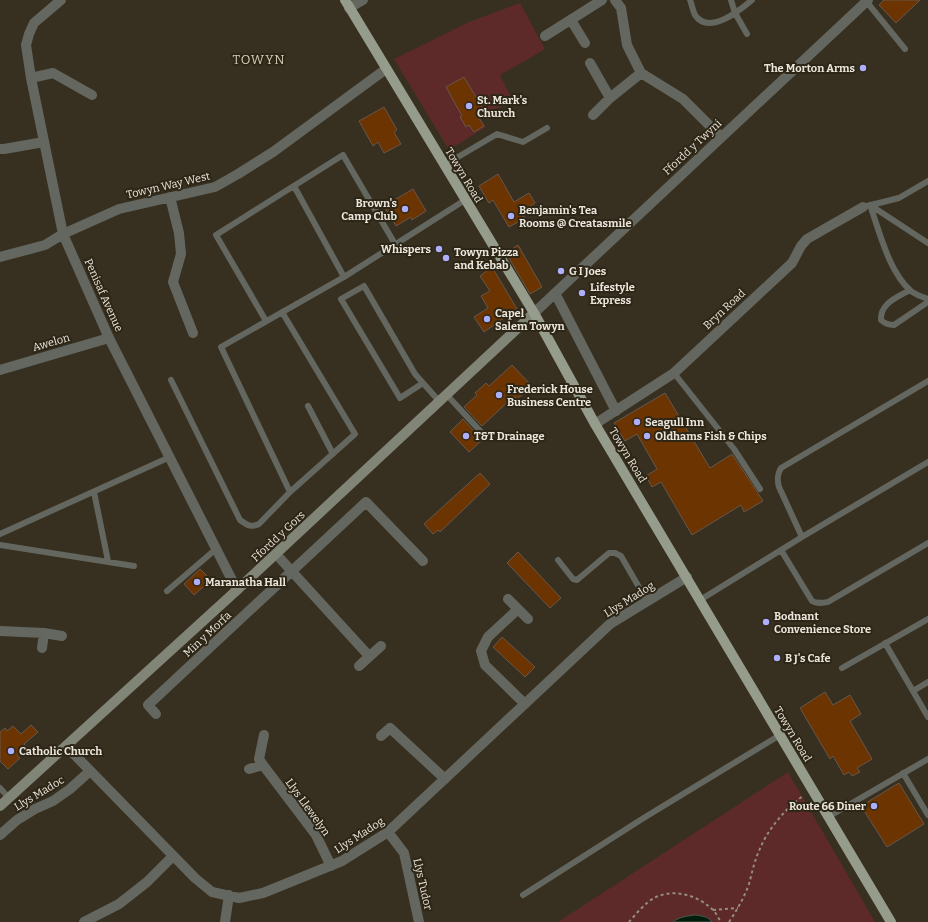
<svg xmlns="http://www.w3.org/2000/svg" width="928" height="922" viewBox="0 0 928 922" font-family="Bitter,serif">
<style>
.green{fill:#5d2a29}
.water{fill:#021d0d;stroke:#48594b}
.building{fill:#6b3400;stroke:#68574c}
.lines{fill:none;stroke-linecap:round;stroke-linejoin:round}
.path{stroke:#948e81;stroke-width:2;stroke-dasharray:3 3;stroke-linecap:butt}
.lane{stroke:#64675f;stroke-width:6}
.street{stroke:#64675f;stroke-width:10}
.secondary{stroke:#818578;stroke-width:10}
.primary{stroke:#969c8b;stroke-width:10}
.poi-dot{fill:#adaffb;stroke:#2d2616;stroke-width:1.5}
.labels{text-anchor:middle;stroke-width:4;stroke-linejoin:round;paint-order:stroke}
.poi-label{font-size:11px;font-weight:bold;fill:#ebe6dc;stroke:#2d2616;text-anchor:start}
.street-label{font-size:11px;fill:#ebe6dc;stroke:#2d2616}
.quarter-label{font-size:13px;letter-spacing:1px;fill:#d4cbb7;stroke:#2d2616}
</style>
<rect width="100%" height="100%" fill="#373020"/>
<path class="green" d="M520,3L545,49L500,75L511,97L506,99L507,103L480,118L486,127L449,150L394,59L469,22Z
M788,772L875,922H558Z"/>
<path class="water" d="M695,915C701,916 708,916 712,922H673C679,917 687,916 695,915Z"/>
<path class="building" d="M884,0H920L896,23L879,5Z
M464,77L486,114L479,118L484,126L474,132L469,125L466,127L460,117L462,116L446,87Z
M384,107L397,130L394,132L401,144L384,153L378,142L373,146L359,121Z
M498,174L514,202L529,193L535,203L521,212L525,218L509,227L493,200L489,203L479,186Z
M413,189L426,211L412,220L411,217L396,226L384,206Z
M518,245L542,287L530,294L506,253Z
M492,267L517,309L484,332L474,317L488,308L481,296L490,291L480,276Z
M512,365L532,386L517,399L514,396L482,426L464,407L477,395L475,393L486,383L489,386Z
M665,393L710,468L732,454L763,501L744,512L741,505L692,535L661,482L652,487L646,476L657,469L637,434L625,441L614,423Z
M463,419L482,440L469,452L450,432Z
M480,473L490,484L440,532L438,530L433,534L424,524Z
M518,552L561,598L550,608L507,563Z
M200,569L211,580L194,595L184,584Z
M502,637L535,667L525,677L493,647Z
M825,692L833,705L850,695L861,714L850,721L872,759L857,768L860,772L852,776L849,772L844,775L833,756L830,759L800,708Z
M31,725L38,732L24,744L27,747L17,756L20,758L8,769L0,761V732L5,728L7,731L13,726L21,734Z
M899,783L924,824L887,847L861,806Z"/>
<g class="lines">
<path class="path" d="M713,910L738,908
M629,922C635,915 646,902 654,898C673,888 697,895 712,909C716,912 718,918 721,922
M729,922C737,910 744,898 749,884C752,873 754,862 759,851C767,830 785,809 803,796"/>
<path class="lane" d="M690,0C692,5 693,11 695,15C709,36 740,10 752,0
M731,0L735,13L747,34
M866,1L905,49
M445,167L458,157L497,134L523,142L547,128
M294,186L344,277
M870,205C880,233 889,272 911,291C916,295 922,297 928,299
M870,205L928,243
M867,206L899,198L928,181
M910,290C898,297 880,303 881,320C885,324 888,325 894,325L928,302
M282,312L355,434L290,492L221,347L344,277L465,200
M266,321L216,235L343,155L395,244
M674,373L734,449L760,489
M171,380L240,520C247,525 251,528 259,524L290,492
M423,383L400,398L341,299L364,286L415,374L439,401
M446,394L483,434
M308,406L333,454
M94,492L108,561
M0,534L170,457
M802,537L779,487C777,480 777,475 781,468L928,381
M0,545L134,566
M781,550L812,601C817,604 822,603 828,602L928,543
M558,560L573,579L577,580L609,553H615L621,556L647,601
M167,591L216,549
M700,600L802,537L928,462
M885,643L928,717
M842,668L928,619
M913,691L928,682
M903,773L928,815
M0,788L9,798
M828,817L928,759
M523,895L642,819L780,735"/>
<path class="street" d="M61,0L34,23L29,34L26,45L31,78L63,234L109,338L237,590
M615,0L621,8L627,45L641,73L683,99L721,137
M349,8L363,0
M571,20L585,43
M545,36L602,0
M590,63L610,98
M31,78L53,73L92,95
M593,115L610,98L641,73
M0,149H4L44,142
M170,197L179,233L181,254L173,282L193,333
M0,257L45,245L63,234L119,209L215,187L238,174L273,152L386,69
M555,293L616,411
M534,313L868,0
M0,370L109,338
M595,424L674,373L792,263L801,246L807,239L863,207
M276,554L369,656
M508,599L528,619
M518,609L488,637L481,651L485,665L525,704
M0,631L44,633
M42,648L44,633L62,636
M359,666L381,646
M156,714L148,705L366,502L423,561
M264,735L259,759L263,765L316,835L331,866
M381,736L390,728L445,779
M66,746L195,878L212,892L239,898L263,893L342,861L388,832L610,624L687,577
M249,769L263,765
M388,832L404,853L419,922
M0,835L17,820L35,809L53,801L70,789L90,771
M84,922L119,904L147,882L173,856
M225,922L229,895"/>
<path class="secondary" d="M0,806L237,590L534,313"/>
<path class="primary" d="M345,0L534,313L595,424L891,922"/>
</g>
<g class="poi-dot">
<circle cx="863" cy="68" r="4"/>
<circle cx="469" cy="106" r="4"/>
<circle cx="405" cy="209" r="4"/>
<circle cx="511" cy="216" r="4"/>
<circle cx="439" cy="249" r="4"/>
<circle cx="446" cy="258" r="4"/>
<circle cx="561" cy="271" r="4"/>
<circle cx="582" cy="293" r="4"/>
<circle cx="487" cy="319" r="4"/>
<circle cx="499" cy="395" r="4"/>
<circle cx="637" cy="422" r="4"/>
<circle cx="466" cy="436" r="4"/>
<circle cx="647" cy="436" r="4"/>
<circle cx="197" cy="582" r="4"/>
<circle cx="766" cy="622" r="4"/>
<circle cx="777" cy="658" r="4"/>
<circle cx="11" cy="751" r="4"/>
<circle cx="874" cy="806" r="4"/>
</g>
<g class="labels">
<g class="poi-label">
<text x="855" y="72" text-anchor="end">The Morton Arms</text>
<text x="477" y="104">St. Mark's<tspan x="477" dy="13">Church</tspan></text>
<text x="397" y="207" text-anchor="end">Brown's<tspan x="397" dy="13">Camp Club</tspan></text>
<text x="519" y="214">Benjamin's Tea<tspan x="519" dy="13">Rooms @ Creatasmile</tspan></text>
<text x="431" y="253" text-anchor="end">Whispers</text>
<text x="454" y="256">Towyn Pizza<tspan x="454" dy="13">and Kebab</tspan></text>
<text x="569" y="275">G I Joes</text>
<text x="590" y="291">Lifestyle<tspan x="590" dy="13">Express</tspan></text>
<text x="495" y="317">Capel<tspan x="495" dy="13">Salem Towyn</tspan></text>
<text x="507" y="393">Frederick House<tspan x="507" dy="13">Business Centre</tspan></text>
<text x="645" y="426">Seagull Inn</text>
<text x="474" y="440">T&amp;T Drainage</text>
<text x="655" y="440">Oldhams Fish &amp; Chips</text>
<text x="205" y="586">Maranatha Hall</text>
<text x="774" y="620">Bodnant<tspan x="774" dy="13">Convenience Store</tspan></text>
<text x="785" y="662">B J's Cafe</text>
<text x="19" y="755">Catholic Church</text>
<text x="866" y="810" text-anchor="end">Route 66 Diner</text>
</g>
<g class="street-label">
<text transform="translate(692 147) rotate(-43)" y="4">Ffordd y Twyni</text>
<text transform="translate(464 175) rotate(59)" y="4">Towyn Road</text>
<text transform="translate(168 185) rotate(-13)" y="4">Towyn Way West</text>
<text transform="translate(104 295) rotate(66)" y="4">Penisaf Avenue</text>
<text transform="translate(724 309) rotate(-43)" y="4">Bryn Road</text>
<text transform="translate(51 342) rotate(-16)" y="4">Awelon</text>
<text transform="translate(628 455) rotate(59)" y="4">Towyn Road</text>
<text transform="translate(278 536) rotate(-43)" y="4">Ffordd y Gors</text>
<text transform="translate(629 599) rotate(-32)" y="4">Llys Madog</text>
<text transform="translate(207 634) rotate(-43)" y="4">Min y Morfa</text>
<text transform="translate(793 734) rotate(59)" y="4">Towyn Road</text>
<text transform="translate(39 793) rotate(-31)" y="4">Llys Madoc</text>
<text transform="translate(308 807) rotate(54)" y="4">Llys Llewelyn</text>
<text transform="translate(359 835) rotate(-33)" y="4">Llys Madog</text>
<text transform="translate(423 884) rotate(77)" y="4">Llys Tudor</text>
</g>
<g class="quarter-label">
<text x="259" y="64">TOWYN</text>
</g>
</g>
</svg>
